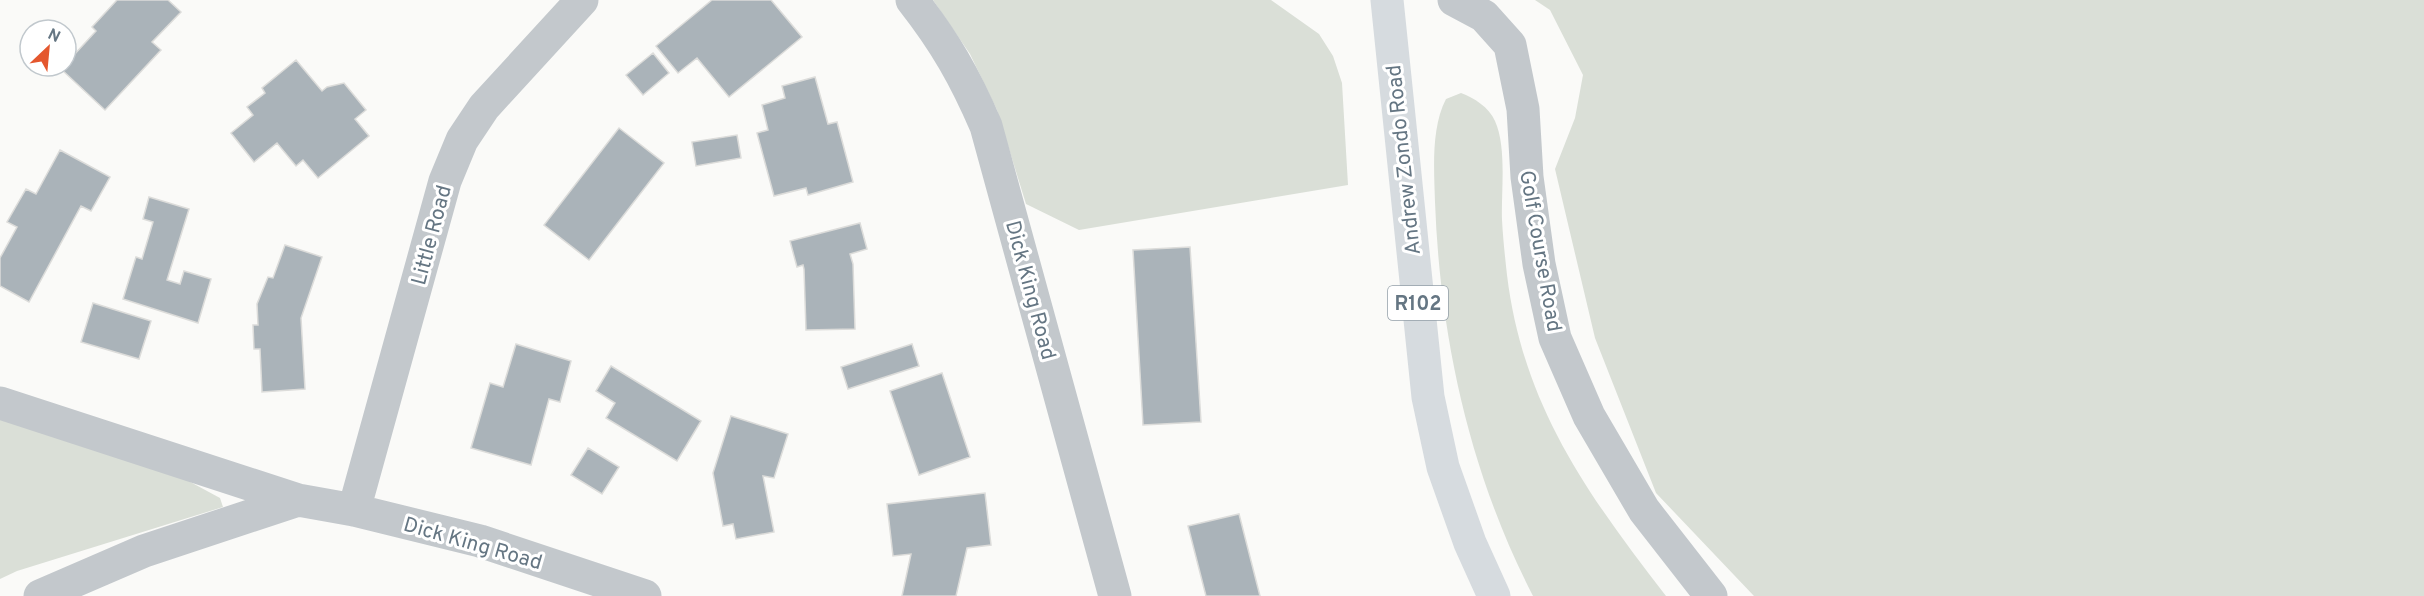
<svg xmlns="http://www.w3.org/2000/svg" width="2424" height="596" viewBox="0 0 2424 596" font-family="Overpass,sans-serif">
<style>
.green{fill:#dadfd7}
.building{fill:#aab3b9;stroke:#dcdcda;stroke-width:1.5}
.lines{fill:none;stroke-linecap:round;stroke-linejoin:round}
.minor{stroke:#c3c8cc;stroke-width:33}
.major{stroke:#d6dbdf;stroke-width:33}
.labels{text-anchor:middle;stroke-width:6;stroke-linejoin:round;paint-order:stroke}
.shield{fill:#fff;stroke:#939fa8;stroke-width:1.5}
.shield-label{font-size:20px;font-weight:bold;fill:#657683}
.street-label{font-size:21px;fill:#657683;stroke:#fff}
</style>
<rect width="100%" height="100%" fill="#fafaf8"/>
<path class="green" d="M933,0H1271L1319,34L1333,56L1342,83L1348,185L1079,230L1026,204L997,110L970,54Z
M1535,0H2424V596H1754L1656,493L1595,338L1555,169L1575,118L1583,75L1550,10Z
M1461,93C1474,98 1489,107 1495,121C1507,148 1501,191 1502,220C1503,238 1505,257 1507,275C1523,406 1588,495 1666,596H1533C1470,474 1440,338 1435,202C1434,169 1431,128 1446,99Z
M0,417L157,464L220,498L223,507L17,571L0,579Z"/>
<path class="building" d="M117,0H168L181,12L152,42L161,50L105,110L61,69L96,31L92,27Z
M712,0H771L802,37L729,97L697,58L678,73L656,46Z
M653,53L669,73L643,95L626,75Z
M296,60L322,91L327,87L344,83L366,110L355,119L369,136L318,178L303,160L296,166L277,143L254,162L231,133L253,115L247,107L265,93L262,88Z
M815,77L828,124L837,122L853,182L808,195L806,188L774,196L757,133L768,130L762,105L785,98L782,86Z
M619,128L664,163L589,260L544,225Z
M737,135L741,158L696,166L692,142Z
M60,150L110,177L91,211L81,206L29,302L0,286V258L17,227L7,222L26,189L36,194Z
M149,197L189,209L167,280L180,284L184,271L211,279L198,323L123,299L136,257L142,259L153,222L143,219Z
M860,223L867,249L850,254L853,264L855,329L806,330L804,269L803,265L797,267L790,241Z
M285,245L322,257L301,318L305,389L262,392L260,349H254L253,325H258L257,304L268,277L273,278Z
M1190,247L1201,422L1143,425L1133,250Z
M93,303L151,321L139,359L81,342Z
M516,344L571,361L560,402L549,399L531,465L471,448L490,383L503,387Z
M912,344L919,366L848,389L841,367Z
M611,366L701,421L677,461L606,418L615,403L596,391Z
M942,373L970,457L919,475L890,391Z
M731,416L788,434L774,478L763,476L774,532L736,539L733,524L723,526L713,473Z
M588,448L619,467L602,494L571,475Z
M985,493L991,545L967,548L956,596H902L911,554L893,556L887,504Z
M1239,514L1260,596H1206L1188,526Z"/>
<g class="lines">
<path class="minor" d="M912,0C945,42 965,77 986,126L1115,596
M1454,0L1484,16L1510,45L1523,109L1527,177L1539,264L1555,338L1589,416L1644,510L1711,596
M0,403L298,500L354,510L480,541L645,596
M354,510L445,181L462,140L484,107L582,0
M40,596L144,551L298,500"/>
<path class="major" d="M1387,0L1428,397L1443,467L1470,543L1494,596"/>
</g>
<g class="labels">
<rect class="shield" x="1388" y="286" width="60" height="34" rx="4.5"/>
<g class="shield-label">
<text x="1418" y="310">R102</text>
</g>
<g class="street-label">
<text transform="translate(1403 160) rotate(-96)" y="7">Andrew Zondo Road</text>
<text transform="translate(431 235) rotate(-75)" y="7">Little Road</text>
<text transform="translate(1541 251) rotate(80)" y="7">Golf Course Road</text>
<text transform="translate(1031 290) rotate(75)" y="7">Dick King Road</text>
<text transform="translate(473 543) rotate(16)" y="7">Dick King Road</text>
</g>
</g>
<g transform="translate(48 48) rotate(26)"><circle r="28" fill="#ffffff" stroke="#c1c8cd" stroke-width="1.5"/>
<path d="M0-4.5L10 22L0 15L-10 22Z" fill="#e4572e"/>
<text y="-9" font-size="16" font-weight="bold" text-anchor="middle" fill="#657683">N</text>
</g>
</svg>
